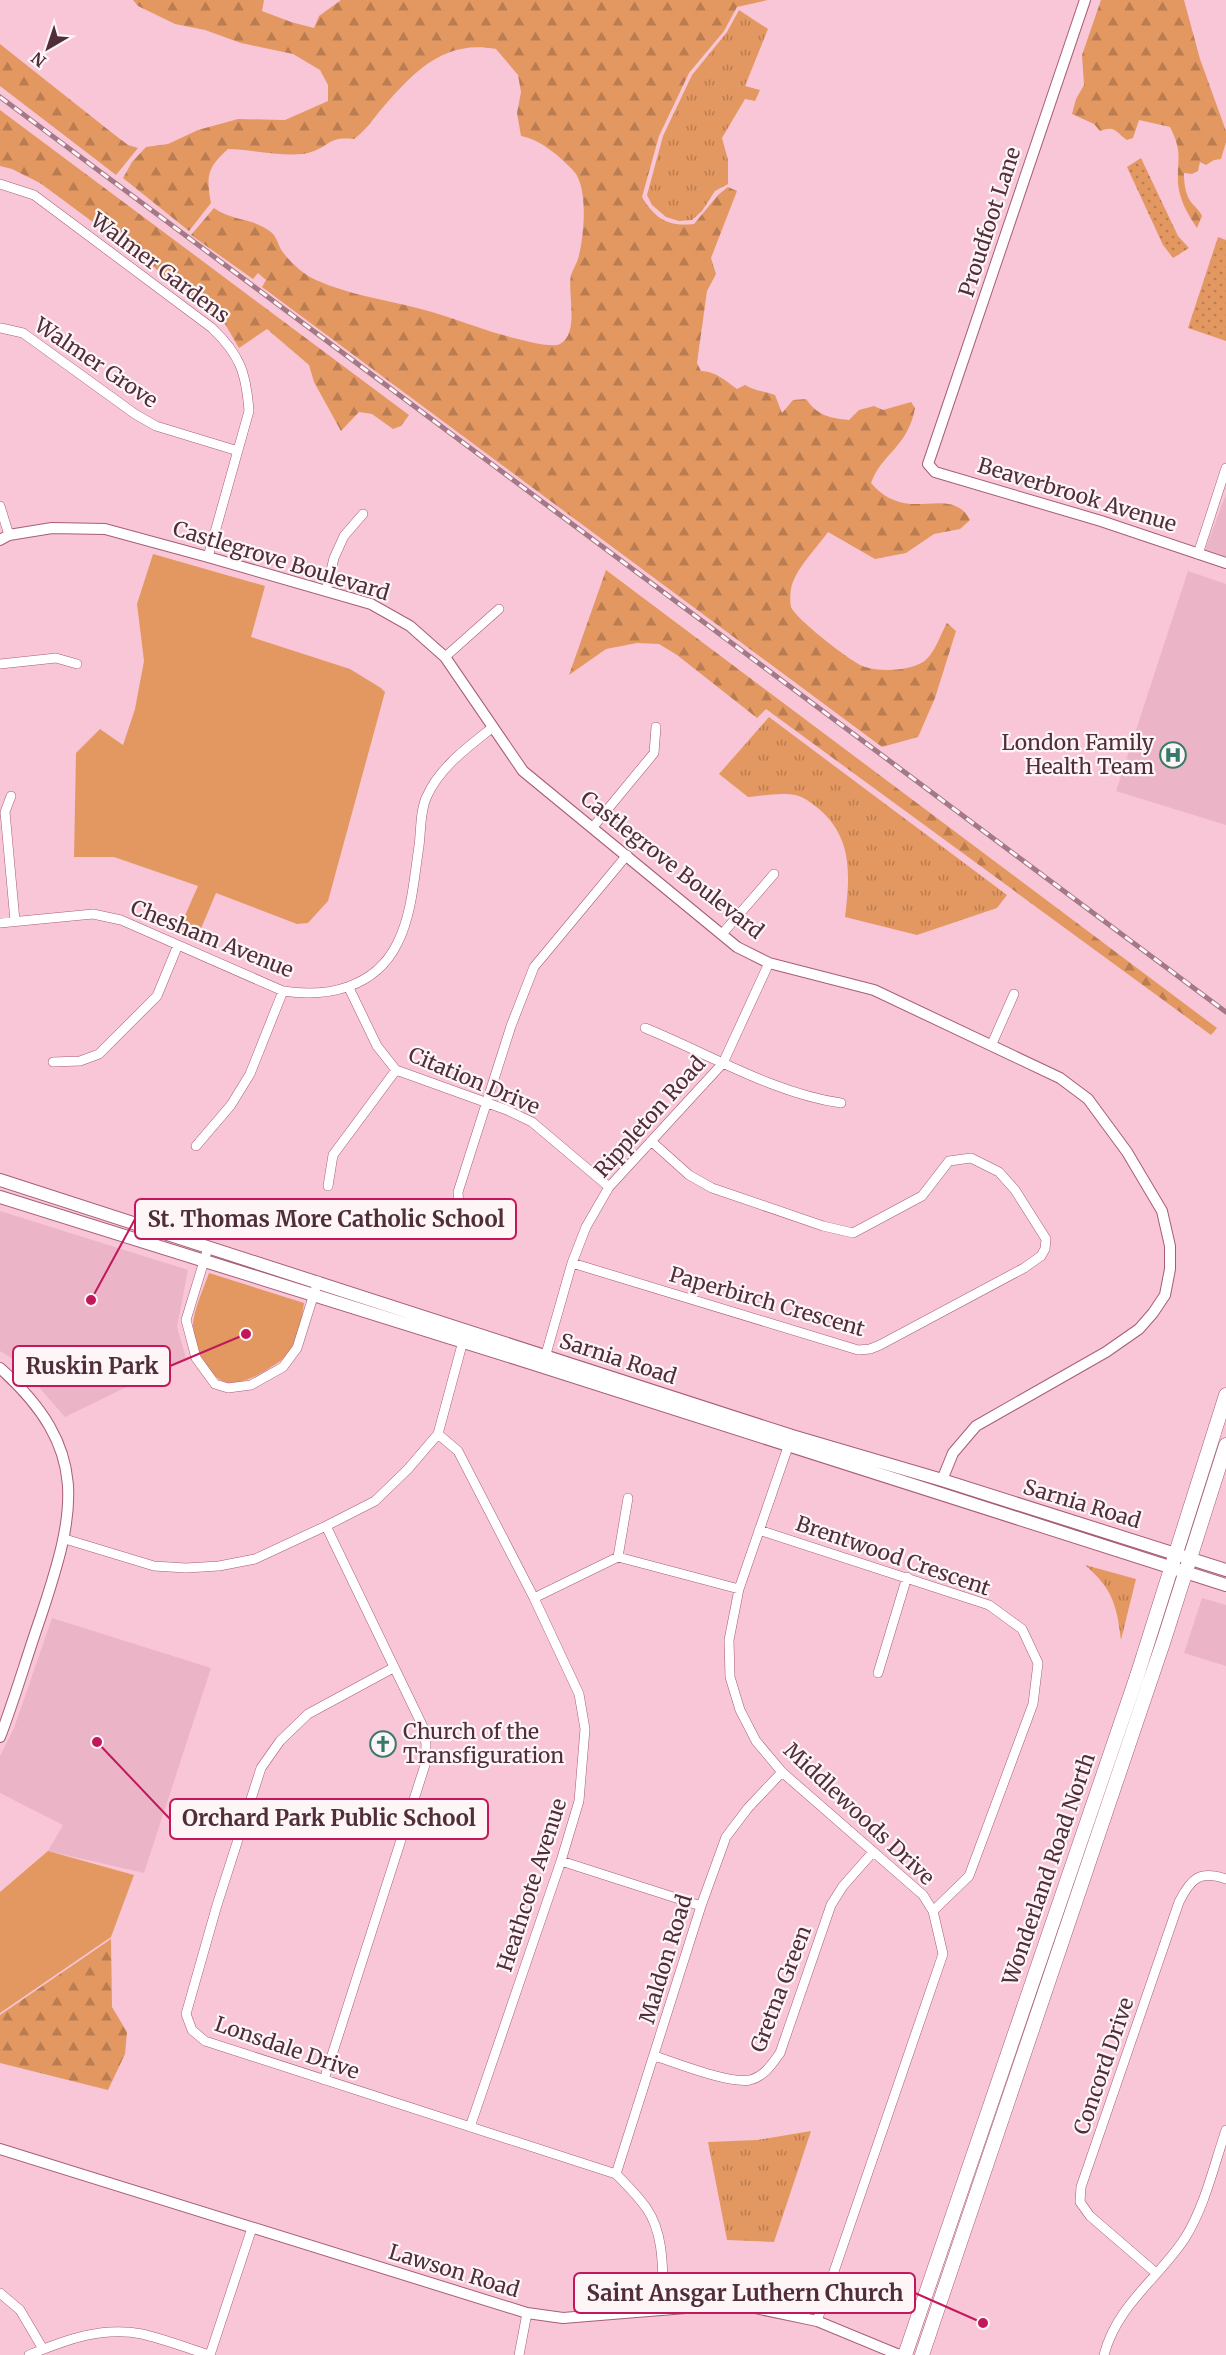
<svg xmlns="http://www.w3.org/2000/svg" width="1226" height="2355" viewBox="0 0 1226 2355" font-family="Merriweather,serif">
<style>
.built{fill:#ebb5c7}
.grass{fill:url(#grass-tufts)}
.forest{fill:url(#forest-firs)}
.park{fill:#e39861}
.garden{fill:url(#garden-dots)}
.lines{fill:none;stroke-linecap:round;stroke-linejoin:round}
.minor-casing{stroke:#a75d79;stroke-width:10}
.tertiary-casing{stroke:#a75d79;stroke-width:12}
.secondary-casing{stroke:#a75d79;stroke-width:14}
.primary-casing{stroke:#a75d79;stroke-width:15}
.minor{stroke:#fff;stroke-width:9}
.tertiary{stroke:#fff;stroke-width:10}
.secondary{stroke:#fff;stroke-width:12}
.primary{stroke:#fff;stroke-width:14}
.rail-casing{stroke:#a37988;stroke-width:5}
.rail{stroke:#fef5f7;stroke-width:3;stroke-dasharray:9;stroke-linecap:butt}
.labels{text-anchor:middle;stroke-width:4.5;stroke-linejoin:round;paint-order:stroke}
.street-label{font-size:21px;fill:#4f2e3a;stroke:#fef5f7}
.poi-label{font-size:21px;fill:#4f2e3a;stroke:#fef5f7;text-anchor:end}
.leader{fill:none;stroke:#c2185b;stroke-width:2}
.callout-dot{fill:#c2185b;stroke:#fef5f7;stroke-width:2}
.callout{fill:#fef5f7;stroke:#c2185b;stroke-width:2}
.callout-label{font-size:22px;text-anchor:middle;font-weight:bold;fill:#4f2e3a}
</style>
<defs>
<pattern id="grass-tufts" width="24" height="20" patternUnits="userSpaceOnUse" patternTransform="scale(1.5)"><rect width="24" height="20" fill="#e39861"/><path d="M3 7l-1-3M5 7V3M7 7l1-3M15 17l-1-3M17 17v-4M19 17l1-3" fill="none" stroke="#ba7c51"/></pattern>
<pattern id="forest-firs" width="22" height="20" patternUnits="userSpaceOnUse" patternTransform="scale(1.5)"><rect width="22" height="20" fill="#e39861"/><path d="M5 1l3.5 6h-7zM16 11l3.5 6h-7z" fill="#ba7c51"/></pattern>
<pattern id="garden-dots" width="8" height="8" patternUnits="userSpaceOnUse" patternTransform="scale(1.5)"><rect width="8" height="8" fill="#e39861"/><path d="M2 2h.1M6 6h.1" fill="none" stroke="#ba7c51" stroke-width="1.8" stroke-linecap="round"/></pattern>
</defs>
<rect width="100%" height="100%" fill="#f9c6d7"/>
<path class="built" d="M1226,494V557L1205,550Z
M1188,571L1226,584V825L1116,791Z
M0,1211L188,1270L177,1327L186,1358L65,1417L16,1361L0,1351Z
M1202,1598L1226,1605V1666L1184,1653Z
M52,1618L211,1668L144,1873L48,1851L63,1825L0,1793V1756L14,1728Z"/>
<path class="grass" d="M739,10L768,29L745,86L760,90L755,101L745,99L722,138L728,160V184L715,191L702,211L692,220L679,221L666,217L652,205L647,195L663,136L692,75L727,32Z
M769,717L1007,895L997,908L917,935L845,917C850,876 853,838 819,809C811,803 805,797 795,795C781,792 762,796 748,797L719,774Z
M1085,1565L1136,1579L1121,1640C1117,1605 1112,1588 1085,1565Z
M811,2131L774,2242L727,2240L708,2142L757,2140Z"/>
<path class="forest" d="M133,0H264L262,11L291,22L314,28L319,16L341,0H768L737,7L724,31L689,73L659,136L642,197C655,219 669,227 694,224L718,195L728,187L737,191L711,258L716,274L707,291L697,363L701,371C715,371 726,381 737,389L745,385C757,392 762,390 775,395L782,413L793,400L806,399C818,416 830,418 849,420L859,410L874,406L883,410L911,402L915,408C908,447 882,453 871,483C881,495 895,503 911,504C933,505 958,496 970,520L960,529L934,534L906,553L875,559L828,532C816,549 795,569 791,589C790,594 790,602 791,607C796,619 852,663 865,667C881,672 908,671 923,662C935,654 940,635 947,623L956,631L935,698L918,737L882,747L262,287L266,280L258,273L253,279L191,235L214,208C232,221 254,218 271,232C277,237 278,245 282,251C290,262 304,275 316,280C349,295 387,300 421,309C448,316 473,326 499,334C511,337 551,349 560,344C580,333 567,293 571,275C573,270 576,264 578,259C584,238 588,193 576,174C571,167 563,161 557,155C545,146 536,139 521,136L517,113L521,92L518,75L496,49C442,39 412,74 379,112C371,122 365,131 354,139C328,136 332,145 311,152C292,159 250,149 228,149C207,168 206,176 211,203L189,231L123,178L132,162L146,147L168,144L198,130L238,119L285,120L328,101V85L320,70L293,54L241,43L205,30L175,24L138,6Z
M1101,0H1184L1200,59L1226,131V142L1221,159L1214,160L1206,165L1200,162L1198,171L1192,174L1184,173C1184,182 1185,191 1189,199C1193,206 1199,209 1202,216L1197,228C1188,215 1179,199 1178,183C1177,157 1183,153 1170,127L1139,120L1133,138L1127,140C1115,132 1116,125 1100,131L1094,124L1072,114L1076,99L1084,85L1082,55Z
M0,44L111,132L128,145L138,148L116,175L0,86Z
M0,110L409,415L401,426L393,429L372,414L359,412L341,431L314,382L309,365L267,329L239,348L225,324L151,265L40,183L12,169L0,166Z
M606,570L1217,1028L1211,1035L766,709L757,718L677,655L659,644L637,643L606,649L569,675Z
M111,1939L112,2007L127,2032L125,2054L108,2090L0,2063V2015Z"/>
<path class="park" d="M153,554L265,586L251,637L350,669L381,688L385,692L328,901L308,923L297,924L216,893L197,938L179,929L198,886L114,857H74L76,753L100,729L123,745L135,709L144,661L137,604Z
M209,1273L304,1303C302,1318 299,1337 290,1351C284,1360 274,1365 265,1371C256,1376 242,1383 231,1383C208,1382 194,1345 193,1326C193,1312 204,1287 209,1273Z
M48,1851L134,1875L111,1937L0,2013V1892Z"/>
<path class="garden" d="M1141,158L1178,236L1189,248L1173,258L1163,245L1127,167Z
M1218,237L1226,240V341L1188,328Z"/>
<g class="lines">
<g class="minor-casing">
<path id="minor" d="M0,184L34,195L212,328C240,355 246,372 249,411L208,557
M1,328L23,333L135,414L156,426L238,451
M0,506L9,535
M1198,554L1226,468
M326,591L334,558L344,536L363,514
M445,657L499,609
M0,664L56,658L77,664
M11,796L5,812L15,921
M593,827L654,753L656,727
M0,923L93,914L121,920L283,991C327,998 375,988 397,944C412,915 414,878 419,846C421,831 420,810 427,796C440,767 468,747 493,727
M722,934L774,874
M349,988L377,1046L396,1070L507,1110L532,1122L609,1187
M645,1028C707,1053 775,1094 841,1103
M991,1046L1014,994
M53,1062L80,1061L99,1054L157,996L178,945
M196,1146L231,1105L250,1074L283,991
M328,1186L333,1155L396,1070
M460,1220L458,1192L511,1026L534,967L627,855
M208,1248L186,1320L196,1358L215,1384L228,1388L251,1385L283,1367L297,1348L318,1281
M572,1263L858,1350L870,1349L880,1345L1024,1268L1041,1256L1045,1249L1046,1239L1015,1190L999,1172L971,1158L949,1161L922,1196L853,1233L823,1226L712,1188L689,1175L651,1141
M544,1361L572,1263L586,1227L609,1187L723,1063L769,963
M438,1434L458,1451L534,1598L579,1694L585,1729L579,1801L561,1861L470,2127
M790,1441L739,1589L729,1640L730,1677L740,1710L756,1741L782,1772L923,1895L933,1911L943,1954L817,2321
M759,1530L989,1605L1022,1629L1038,1663L1033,1704L969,1876L933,1911
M65,1539L154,1566L186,1568L219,1566L255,1559L326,1526L375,1501L408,1469L438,1434L463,1341
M618,1557L628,1498
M534,1598L618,1557L739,1589
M393,1668L308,1714L280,1741L261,1768L217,1905L186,2014L192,2030L205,2041L616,2174C627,2185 638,2196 647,2209C666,2237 662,2278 664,2310
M878,1673L907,1577
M561,1861L701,1906
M655,2056C676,2063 729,2084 750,2080C765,2076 772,2064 780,2053L831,1905L843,1886L873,1852
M324,2080L425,1765L426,1745L424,1729L326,1526
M616,2174L701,1906L726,1837L748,1808L782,1772
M1156,2273L1090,2216L1080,2202L1081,2187L1179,1902C1191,1878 1200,1870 1226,1879
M0,2293L20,2310L43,2349
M29,2355C65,2340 102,2326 142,2334C164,2339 187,2348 209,2355
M210,2355L252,2228
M519,2355L527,2313
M1104,2355C1117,2305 1158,2279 1185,2238C1205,2206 1214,2165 1226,2130"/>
</g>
<g class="tertiary-casing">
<path id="tertiary" d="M1085,0L928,464L935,472L1101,521L1226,563
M0,540L9,535L52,528L105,529L208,557L371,604L410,626L445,657L523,771L737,947L769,963L874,990L1060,1078L1088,1099L1127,1152L1162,1211L1170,1246V1269L1165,1295L1153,1313L1139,1329L1106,1352L976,1426L953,1453L942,1480
M0,1368C91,1450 76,1510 41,1616C27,1656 15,1698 0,1737
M0,2149L527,2313L563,2318L710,2306L750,2307L817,2321L897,2354L906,2355"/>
</g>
<g class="secondary-casing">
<path id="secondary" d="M0,1180L792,1436L942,1480L1226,1570
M0,1197L531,1363L1226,1585"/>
</g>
<g class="primary-casing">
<path id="primary" d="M905,2355L1137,1676L1226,1395
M922,2355L1164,1640L1226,1445"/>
</g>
<use href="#minor" class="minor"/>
<use href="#tertiary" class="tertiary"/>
<use href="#secondary" class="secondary"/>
<use href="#primary" class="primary"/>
<g class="rail-casing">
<path id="rail" d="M0,97L1226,1012"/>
</g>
<use href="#rail" class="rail"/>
</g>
<defs>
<g id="hospital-ring" transform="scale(1.35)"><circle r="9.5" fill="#fef5f7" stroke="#37796a" stroke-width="1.5"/><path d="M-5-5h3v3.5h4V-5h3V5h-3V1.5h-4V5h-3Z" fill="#37796a"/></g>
<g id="church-ring" transform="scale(1.35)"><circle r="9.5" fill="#fef5f7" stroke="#37796a" stroke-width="1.5"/><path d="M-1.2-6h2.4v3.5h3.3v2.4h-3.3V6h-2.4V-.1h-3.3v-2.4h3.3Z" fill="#37796a"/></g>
</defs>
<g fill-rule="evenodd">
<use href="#hospital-ring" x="1173" y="755"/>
<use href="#church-ring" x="383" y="1744"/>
</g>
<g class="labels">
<g class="street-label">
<text transform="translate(990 222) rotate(-72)" y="7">Proudfoot Lane</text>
<text transform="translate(160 268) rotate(37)" y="7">Walmer Gardens</text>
<text transform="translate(96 363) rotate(34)" y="7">Walmer Grove</text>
<text transform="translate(1077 495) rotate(17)" y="7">Beaverbrook Avenue</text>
<text transform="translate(281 561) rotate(17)" y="7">Castlegrove Boulevard</text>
<text transform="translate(672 865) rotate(38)" y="7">Castlegrove Boulevard</text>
<text transform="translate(212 939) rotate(22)" y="7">Chesham Avenue</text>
<text transform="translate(474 1081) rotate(23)" y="7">Citation Drive</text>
<text transform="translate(650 1117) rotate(-48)" y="7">Rippleton Road</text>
<text transform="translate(767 1302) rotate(16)" y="7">Paperbirch Crescent</text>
<text transform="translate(618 1359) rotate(18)" y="7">Sarnia Road</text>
<text transform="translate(1082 1504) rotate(17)" y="7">Sarnia Road</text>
<text transform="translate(893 1556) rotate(19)" y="7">Brentwood Crescent</text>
<text transform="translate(859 1814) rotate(43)" y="7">Middlewoods Drive</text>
<text transform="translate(1049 1869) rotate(-71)" y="7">Wonderland Road North</text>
<text transform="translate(532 1885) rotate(-72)" y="7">Heathcote Avenue</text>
<text transform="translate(666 1959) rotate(-73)" y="7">Maldon Road</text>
<text transform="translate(781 1989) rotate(-69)" y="7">Gretna Green</text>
<text transform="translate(287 2048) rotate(19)" y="7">Lonsdale Drive</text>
<text transform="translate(1104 2066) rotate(-71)" y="7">Concord Drive</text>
<text transform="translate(454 2271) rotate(17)" y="7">Lawson Road</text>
</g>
<g class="poi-label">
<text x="1154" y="750">London Family<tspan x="1154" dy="24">Health Team</tspan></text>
<text x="403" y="1739" text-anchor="start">Church of the<tspan x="403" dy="24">Transfiguration</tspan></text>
</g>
</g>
<path class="leader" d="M91 1300L135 1219M246 1334L170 1366M97 1742L170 1819M983 2323L915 2293"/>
<g class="callout-dot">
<circle cx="91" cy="1300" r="6"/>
<circle cx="246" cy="1334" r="6"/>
<circle cx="97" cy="1742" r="6"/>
<circle cx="983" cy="2323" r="6"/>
</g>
<g class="callout">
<rect x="135" y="1199" width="381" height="40" rx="6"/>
<rect x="13" y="1346" width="157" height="40" rx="6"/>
<rect x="170" y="1799" width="318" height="40" rx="6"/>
<rect x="574" y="2273" width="341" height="40" rx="6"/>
</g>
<g class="callout-label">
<text x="326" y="1227">St. Thomas More Catholic School</text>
<text x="92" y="1374">Ruskin Park</text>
<text x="329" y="1826">Orchard Park Public School</text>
<text x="745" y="2301">Saint Ansgar Luthern Church</text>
</g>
<g transform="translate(48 48) rotate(219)" stroke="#fef5f7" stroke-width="4.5" paint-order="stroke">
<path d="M0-4.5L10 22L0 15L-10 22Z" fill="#4f2e3a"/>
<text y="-9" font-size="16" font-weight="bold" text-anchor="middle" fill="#4f2e3a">N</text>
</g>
</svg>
